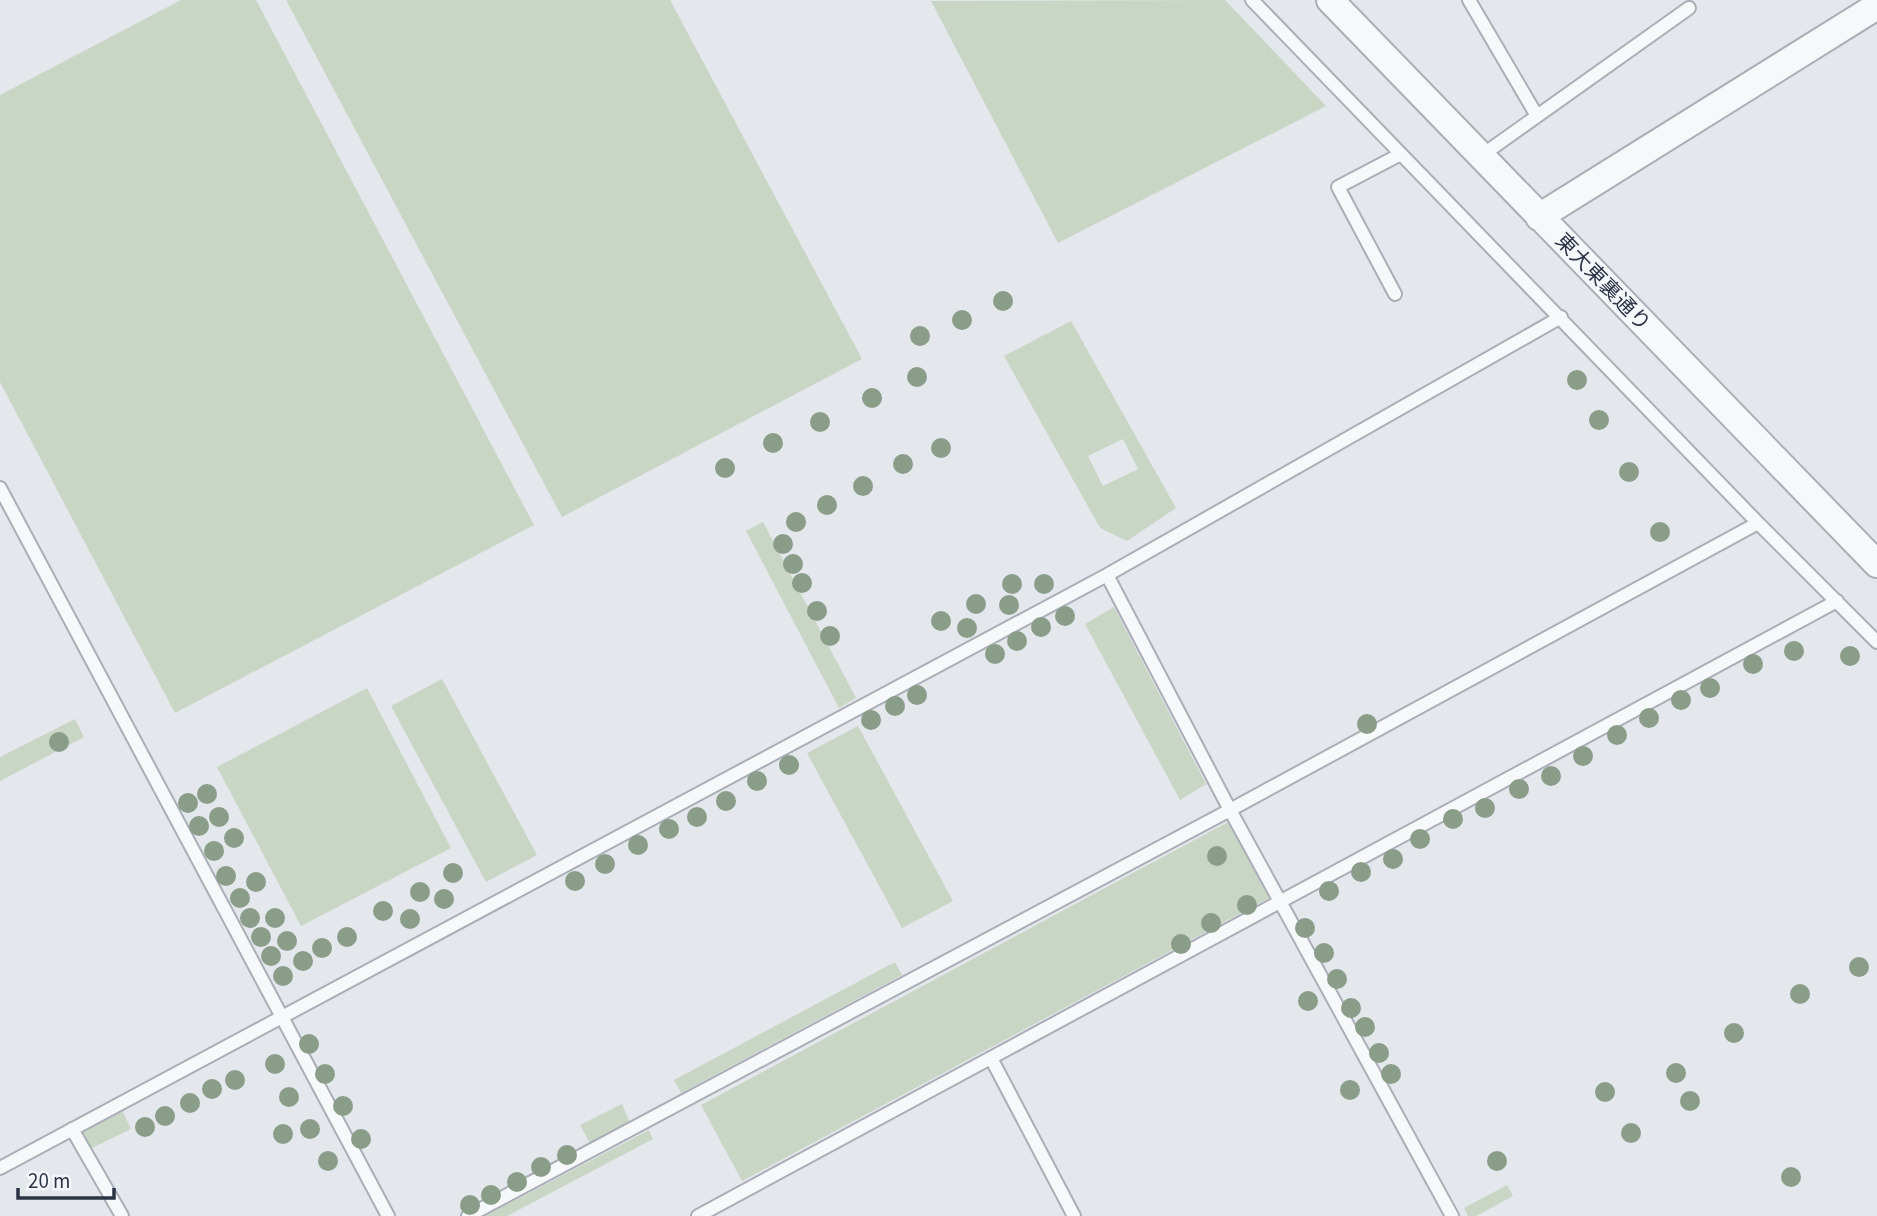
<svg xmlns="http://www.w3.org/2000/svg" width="1877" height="1216" viewBox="0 0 1877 1216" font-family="'Source Sans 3','Noto Sans JP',sans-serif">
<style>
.green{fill:#c9d6c5;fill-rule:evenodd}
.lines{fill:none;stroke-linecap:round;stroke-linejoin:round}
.service-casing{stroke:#a9aeb7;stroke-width:16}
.minor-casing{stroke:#a9aeb7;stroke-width:30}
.service{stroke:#f7f8fa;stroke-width:12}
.minor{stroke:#f7f8fa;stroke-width:26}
.tree{fill:#899d89}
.labels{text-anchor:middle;stroke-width:5;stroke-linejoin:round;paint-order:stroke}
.street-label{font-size:21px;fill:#2b3445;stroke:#f4f6f9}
</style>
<rect width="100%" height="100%" fill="#e4e7ec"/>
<path class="green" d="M181,0H256L534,525L175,713L0,382V95Z
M286,0H670L862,359L562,517Z
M1225,0L1326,106L1058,243L931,1Z
M1071,321L1176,508L1127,541L1100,528L1004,356ZM1123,439L1138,469L1103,486L1088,456Z
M763,522L856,698L839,708L746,531Z
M1114,607L1206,784L1180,800L1085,624Z
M442,679L537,855L486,882L391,706Z
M367,688L451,848L301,926L217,767Z
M75,719L84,737L0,781V757Z
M858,726L953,901L902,928L807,753Z
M1228,822L1269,898L742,1181L701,1105Z
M895,962L902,975L681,1093L674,1080Z
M622,1104L630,1123L590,1143L580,1125Z
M122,1110L131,1129L90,1149L81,1131Z
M649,1130L653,1139L507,1216H485Z
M1507,1185L1513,1196L1476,1216H1468L1464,1208Z"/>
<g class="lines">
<g class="service-casing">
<path id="service" d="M1252,0L1758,523L1877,642
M1469,0L1537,116
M1481,156L1689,8
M1395,294L1338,187L1399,155
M0,488L388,1216
M1107,575L1230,810L1452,1216
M992,1060L1074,1216
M72,1129L122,1216
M0,1168L1107,575L1561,317
M468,1216L1230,810L1758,523
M698,1216L1837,601"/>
</g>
<g class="minor-casing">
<path id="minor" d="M1330,0L1877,564
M1539,217L1877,6"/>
</g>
<use href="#service" class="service"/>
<use href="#minor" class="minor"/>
</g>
<g class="tree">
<circle cx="1003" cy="301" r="10"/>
<circle cx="962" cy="320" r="10"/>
<circle cx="920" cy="336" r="10"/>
<circle cx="917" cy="377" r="10"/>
<circle cx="1577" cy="380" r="10"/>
<circle cx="872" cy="398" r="10"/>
<circle cx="1599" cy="420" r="10"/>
<circle cx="820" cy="422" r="10"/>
<circle cx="773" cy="443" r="10"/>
<circle cx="941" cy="448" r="10"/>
<circle cx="903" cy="464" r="10"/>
<circle cx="725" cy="468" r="10"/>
<circle cx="1629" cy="472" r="10"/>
<circle cx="863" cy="486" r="10"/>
<circle cx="827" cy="505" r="10"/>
<circle cx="796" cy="522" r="10"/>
<circle cx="1660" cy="532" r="10"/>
<circle cx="783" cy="544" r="10"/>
<circle cx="793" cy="564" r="10"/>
<circle cx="802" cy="583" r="10"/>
<circle cx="1012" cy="584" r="10"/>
<circle cx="1044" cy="584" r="10"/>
<circle cx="976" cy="604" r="10"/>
<circle cx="1009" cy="605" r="10"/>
<circle cx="817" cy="611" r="10"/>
<circle cx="1065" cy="616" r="10"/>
<circle cx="941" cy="621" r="10"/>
<circle cx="1041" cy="627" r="10"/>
<circle cx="967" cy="628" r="10"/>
<circle cx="830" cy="636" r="10"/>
<circle cx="1017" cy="641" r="10"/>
<circle cx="1794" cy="651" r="10"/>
<circle cx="995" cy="654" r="10"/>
<circle cx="1850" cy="656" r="10"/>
<circle cx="1753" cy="664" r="10"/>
<circle cx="1710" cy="688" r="10"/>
<circle cx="917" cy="695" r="10"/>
<circle cx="1681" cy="700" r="10"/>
<circle cx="895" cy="706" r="10"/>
<circle cx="1649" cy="718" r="10"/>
<circle cx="871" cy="720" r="10"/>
<circle cx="1367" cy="724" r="10"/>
<circle cx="1617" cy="735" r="10"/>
<circle cx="59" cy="742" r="10"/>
<circle cx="1583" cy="756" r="10"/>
<circle cx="789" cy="765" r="10"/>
<circle cx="1551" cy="776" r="10"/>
<circle cx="757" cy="781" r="10"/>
<circle cx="1519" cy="789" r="10"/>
<circle cx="207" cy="794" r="10"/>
<circle cx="726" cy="801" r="10"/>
<circle cx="188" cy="803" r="10"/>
<circle cx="1485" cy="808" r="10"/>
<circle cx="219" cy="817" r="10"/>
<circle cx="697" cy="817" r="10"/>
<circle cx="1453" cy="819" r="10"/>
<circle cx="199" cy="826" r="10"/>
<circle cx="669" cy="829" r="10"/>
<circle cx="234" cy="838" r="10"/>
<circle cx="1420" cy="839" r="10"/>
<circle cx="638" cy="845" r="10"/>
<circle cx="214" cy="851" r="10"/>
<circle cx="1217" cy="856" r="10"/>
<circle cx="1393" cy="859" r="10"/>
<circle cx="605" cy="864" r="10"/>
<circle cx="1361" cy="872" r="10"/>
<circle cx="453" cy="873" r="10"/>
<circle cx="226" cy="876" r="10"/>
<circle cx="575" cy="881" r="10"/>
<circle cx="256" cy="882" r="10"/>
<circle cx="1329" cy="891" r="10"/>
<circle cx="420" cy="892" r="10"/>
<circle cx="240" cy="898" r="10"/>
<circle cx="444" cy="899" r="10"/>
<circle cx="1247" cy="905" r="10"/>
<circle cx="383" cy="911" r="10"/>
<circle cx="250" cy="918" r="10"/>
<circle cx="275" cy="918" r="10"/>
<circle cx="410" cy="919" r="10"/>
<circle cx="1211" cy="923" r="10"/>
<circle cx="1305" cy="928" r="10"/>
<circle cx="261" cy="937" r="10"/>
<circle cx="347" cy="937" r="10"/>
<circle cx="287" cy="941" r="10"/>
<circle cx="1181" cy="944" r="10"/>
<circle cx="322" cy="948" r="10"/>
<circle cx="1324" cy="953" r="10"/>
<circle cx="271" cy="956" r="10"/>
<circle cx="303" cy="961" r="10"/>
<circle cx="1859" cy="967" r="10"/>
<circle cx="283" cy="976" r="10"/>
<circle cx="1337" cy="979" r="10"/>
<circle cx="1800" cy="994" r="10"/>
<circle cx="1308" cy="1001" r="10"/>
<circle cx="1351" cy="1008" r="10"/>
<circle cx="1365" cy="1027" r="10"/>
<circle cx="1734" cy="1033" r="10"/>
<circle cx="309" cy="1044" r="10"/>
<circle cx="1379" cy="1053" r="10"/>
<circle cx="275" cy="1064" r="10"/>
<circle cx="1676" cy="1073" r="10"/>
<circle cx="325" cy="1074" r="10"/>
<circle cx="1391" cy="1074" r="10"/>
<circle cx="235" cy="1080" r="10"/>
<circle cx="212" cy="1089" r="10"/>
<circle cx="1350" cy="1090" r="10"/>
<circle cx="1605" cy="1092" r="10"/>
<circle cx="289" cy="1097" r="10"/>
<circle cx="1690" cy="1101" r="10"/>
<circle cx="190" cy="1103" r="10"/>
<circle cx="343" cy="1106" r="10"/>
<circle cx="165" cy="1116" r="10"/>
<circle cx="145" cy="1127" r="10"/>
<circle cx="310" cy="1129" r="10"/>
<circle cx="1631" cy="1133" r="10"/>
<circle cx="283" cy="1134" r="10"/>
<circle cx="361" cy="1139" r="10"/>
<circle cx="567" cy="1155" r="10"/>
<circle cx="328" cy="1161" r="10"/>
<circle cx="1497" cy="1161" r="10"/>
<circle cx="541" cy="1167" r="10"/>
<circle cx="1791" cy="1177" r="10"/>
<circle cx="517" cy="1182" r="10"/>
<circle cx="491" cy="1195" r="10"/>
<circle cx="470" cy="1205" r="10"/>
</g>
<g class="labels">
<g class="street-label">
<text transform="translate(1603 282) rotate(46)" y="7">東大東裏通り</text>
</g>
</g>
<path d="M18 1188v10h96v-10" fill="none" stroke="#2b3445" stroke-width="3.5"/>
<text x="28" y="1188" font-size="21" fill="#2b3445" stroke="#f4f6f9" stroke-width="5" paint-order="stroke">20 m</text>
</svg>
